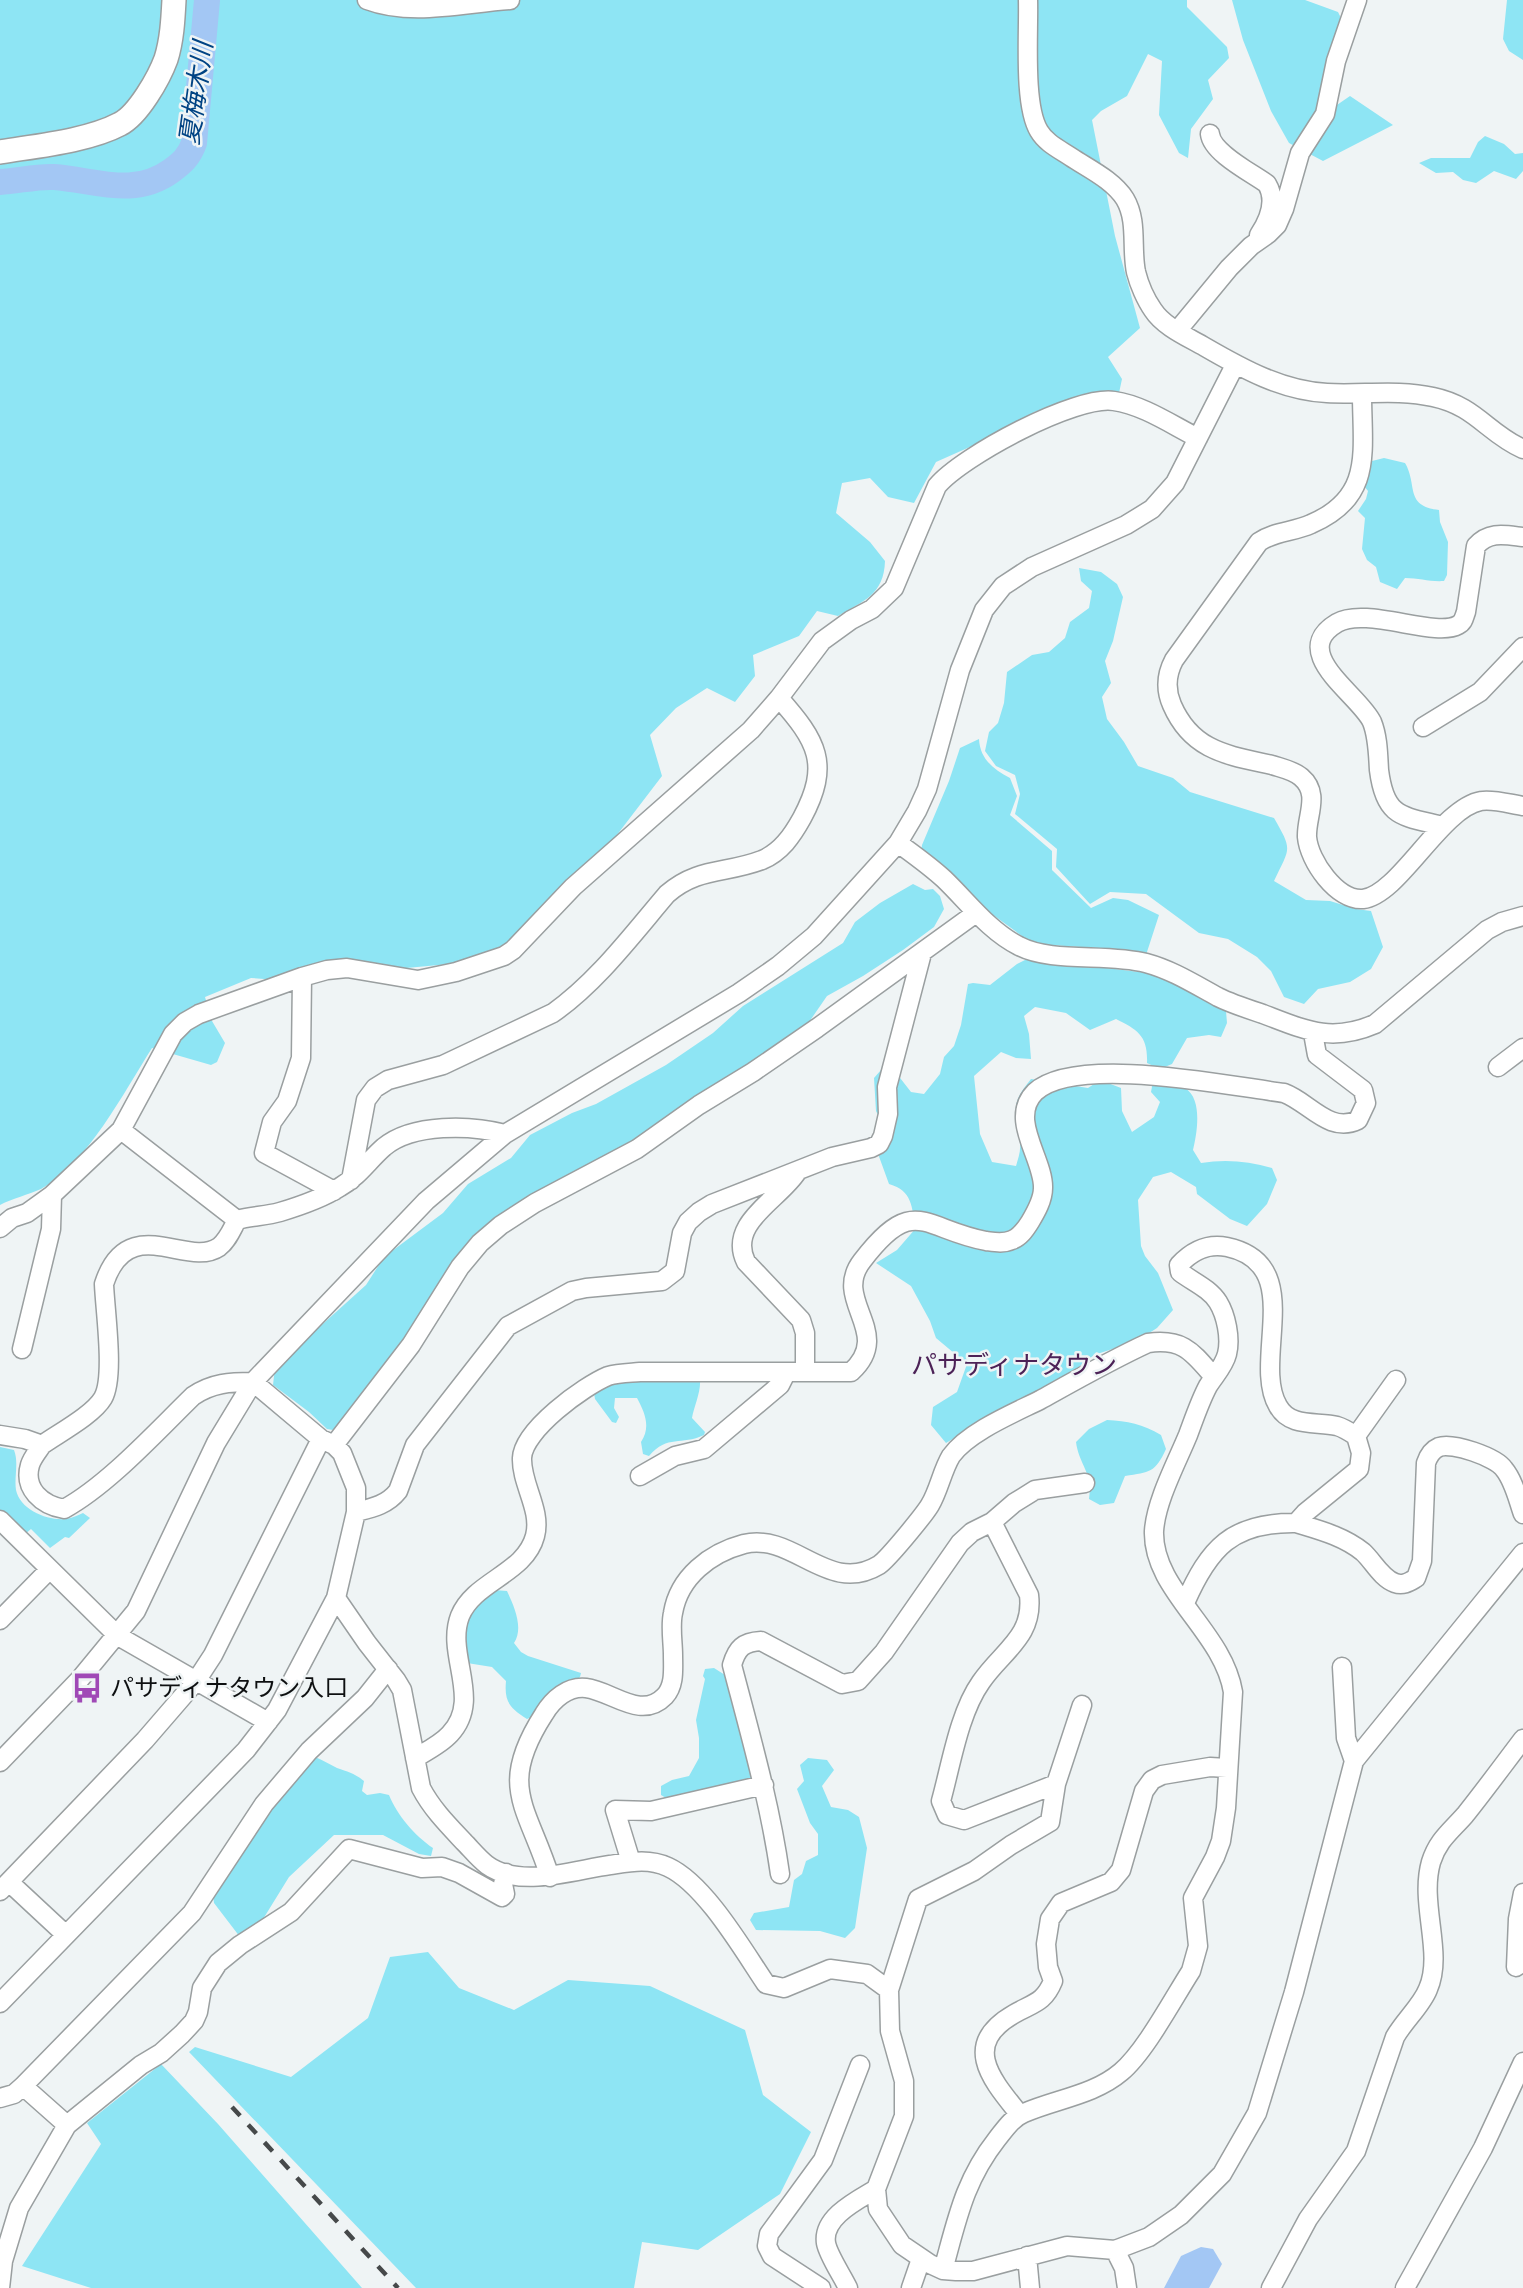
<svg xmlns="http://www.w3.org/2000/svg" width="1523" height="2288" viewBox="0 0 1523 2288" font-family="'Crimson Pro','Noto Sans JP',serif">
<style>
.green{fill:#8ee5f4}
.water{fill:#a3c7f4}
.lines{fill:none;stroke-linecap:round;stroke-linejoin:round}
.river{stroke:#a3c7f4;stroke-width:26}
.minor-casing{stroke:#9a9fa0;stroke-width:21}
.major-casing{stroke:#9a9fa0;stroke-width:26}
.minor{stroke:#fff;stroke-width:18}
.major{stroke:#fff;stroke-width:23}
.rail{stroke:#46494a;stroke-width:4.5;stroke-dasharray:12 12;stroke-linecap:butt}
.labels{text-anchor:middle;stroke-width:5;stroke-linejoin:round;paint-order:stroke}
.poi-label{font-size:24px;fill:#0e1011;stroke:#eff4f5;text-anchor:start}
.water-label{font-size:26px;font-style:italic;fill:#004383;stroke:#eff4f5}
.neighbourhood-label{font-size:26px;fill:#4c2257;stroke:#eff4f5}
</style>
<rect width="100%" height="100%" fill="#eff4f5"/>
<path class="green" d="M0,0H1187V7L1227,47L1229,58L1208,80L1213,99L1191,129L1188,158L1179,153L1159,115L1162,61L1148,54L1127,96L1101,111L1092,120L1115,236L1140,328L1108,357L1122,379L1119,393H1095L1034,412L1008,430L936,462L914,503L888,497L870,478L842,483L836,513L870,542L885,561C884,595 863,601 838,616L817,611L799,636L753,655L755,676L735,702L707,688L676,708L650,735L662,776L610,844L505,949L460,963L278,980L251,978L205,997L212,1021L225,1043L217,1062L211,1065L152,1048C124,1092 87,1164 41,1189C28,1195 13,1198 0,1205Z
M1232,0H1305L1338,12L1343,22L1318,99L1334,107L1350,96L1393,125L1323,161L1289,143L1271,111L1243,40Z
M1507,0H1523V60L1509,51L1503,39Z
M1485,136L1504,144L1515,154L1523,153V171L1516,179L1494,171L1476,183L1463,180L1453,172L1436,173L1419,163L1431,158H1470L1478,142Z
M1384,458L1405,463C1418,485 1404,506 1439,510L1440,522L1448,542L1447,575L1444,581C1430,582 1419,578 1405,578L1397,589L1380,582L1376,567L1367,560L1362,549L1365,518L1358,511L1366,499L1368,491L1364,486L1366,470L1372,461Z
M1079,568L1101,572L1117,584L1123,597L1113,641L1105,661L1111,683L1102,697L1107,719L1124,742L1138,766L1173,778L1190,792L1274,818C1293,851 1290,847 1274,881L1306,900L1330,901L1356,909L1371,911L1383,947L1371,969L1350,982L1318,989L1304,1004L1284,997L1271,971L1257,957L1228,939L1199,933L1146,894L1110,892L1090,904L1056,867L1057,849L1015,814L1020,794L1015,775L996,766L985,751L989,732L998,723L1004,703L1007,672L1032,655L1049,652L1065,638L1070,622L1089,608L1092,591L1081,581Z
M979,739C980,759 993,769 1010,778L1017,796L1010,815L1052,851V870L1091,908L1113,898L1128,900L1159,915L1146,955L1098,948L1033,944L989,912L953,878L921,853L922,845L949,781L960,748Z
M913,884L925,890L933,889L940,896L944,909L934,927L903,950L863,976L827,996L807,1025L790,1040L673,1113L616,1153L501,1216L477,1232L451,1265L401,1346L339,1431L327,1429L309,1412L273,1385L275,1367L366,1285L384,1257L443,1213L468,1184L511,1158L530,1135L572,1113L596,1104L666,1065L713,1033L743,1006L843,943L855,922L880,903Z
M1027,959L1058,966L1083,965L1155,974L1226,1011L1227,1023L1221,1037L1209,1035L1187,1038L1172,1064L1160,1069L1147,1063C1148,1036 1138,1030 1116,1019L1090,1030L1066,1013L1035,1007L1024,1016L1029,1034L1031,1059L1016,1058L1001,1052L974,1076L980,1134L992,1162L1016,1166C1018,1159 1021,1151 1020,1143C1018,1111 1007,1108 1031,1079L1088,1088L1100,1080L1121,1088L1122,1111L1132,1132L1154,1117L1160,1102L1151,1092L1153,1081C1162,1083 1177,1083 1185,1088C1203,1099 1197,1133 1193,1150L1201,1163C1225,1159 1248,1161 1272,1168L1277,1180L1267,1204L1247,1226L1230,1219L1197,1194L1196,1187L1171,1172L1153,1177L1138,1200L1141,1246L1145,1256L1158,1273L1173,1310L1157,1328L1137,1341L1094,1355L1057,1384L1020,1399L946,1443L931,1425L933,1407L957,1392L967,1364L936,1338L930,1321L911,1286L876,1263L897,1250L916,1228C911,1206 913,1191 889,1184L873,1140L882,1123L876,1111L874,1078L881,1070L897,1074L911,1092L924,1094L940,1074L944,1057L954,1046L961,1025L968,984L973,983L990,985L1017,964Z
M615,1379L700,1380C701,1392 694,1406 692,1418L705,1432L704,1435C681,1446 668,1434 649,1456L643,1454L641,1442C651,1427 645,1413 637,1398H615L614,1408L619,1417L616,1423L612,1422L595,1399L593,1387Z
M1107,1420C1127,1421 1143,1424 1161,1435L1166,1449C1155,1473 1150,1472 1125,1476L1114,1503L1100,1505L1089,1499C1093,1472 1079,1465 1076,1442L1089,1429Z
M0,1447L14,1450C19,1463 14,1477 16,1490C20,1510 48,1521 66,1519C72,1518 78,1515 83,1513L90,1518L69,1538L65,1537L50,1548L31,1529L24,1535L0,1514Z
M494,1590L507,1591C514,1606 524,1628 514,1643L521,1652L528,1656L581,1673L580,1677L539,1714L527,1719C510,1708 504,1702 506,1681L492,1667L467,1663C464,1625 459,1614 494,1590Z
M714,1668L725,1675L741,1738L755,1770L751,1781H739L709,1794L671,1801L661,1795V1786L672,1780L689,1776L699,1758V1738L696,1720L705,1679L703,1676L705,1669Z
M315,1757C323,1760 329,1764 337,1768C348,1772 354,1773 364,1781L362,1791L367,1795L380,1793L389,1795C397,1815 415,1836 433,1848L431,1856L419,1854L383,1835H334L289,1877L260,1924L240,1937L214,1903L213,1895C237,1871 246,1832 268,1805C281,1788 299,1773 315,1757Z
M808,1758L827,1760L834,1770L822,1786L831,1807L848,1810L859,1817L867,1848L855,1928L845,1938L820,1931L756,1930L750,1920L754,1913L789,1907L794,1880L802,1874L806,1861L818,1855V1834L810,1823L797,1789L804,1781L800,1765Z
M428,1952L459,1988L514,2010L568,1980L650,1986L745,2030L763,2095L811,2132L780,2194L698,2250L642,2242L634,2288H416L189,2052L195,2047L291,2077L368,2018L390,1957Z
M161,2064L218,2124L362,2288H91L22,2266L101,2144L87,2123Z"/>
<path class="water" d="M1201,2247L1213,2249L1222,2264L1209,2288H1164L1181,2256Z"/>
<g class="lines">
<path class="river" d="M0,182C18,181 37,176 54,177C95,180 134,198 171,171C182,163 189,157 194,143L207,0"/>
<g class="minor-casing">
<path id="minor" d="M367,0C412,17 463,3 510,0
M1028,0C1029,32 1023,105 1039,131C1046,143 1059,149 1071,157C1089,169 1113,180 1125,199C1138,221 1131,248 1136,272C1139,284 1146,300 1153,310C1164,327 1188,337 1205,347C1243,369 1283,391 1327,393C1362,395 1398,389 1433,397C1476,406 1487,433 1523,449
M1210,134C1212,153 1252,173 1267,184C1277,201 1269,220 1259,235
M1177,331L1229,268L1251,246L1268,234L1277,225L1284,209L1300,153L1325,114L1336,61L1357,0
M1362,394C1362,451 1374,497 1311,524C1294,532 1275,531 1259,542L1174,660C1166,675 1165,689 1172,705C1192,751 1227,755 1272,765C1281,768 1293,770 1301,777C1321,794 1306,816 1307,837C1309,861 1337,901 1363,899C1399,895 1441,808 1481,801C1494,799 1510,804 1523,806
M1423,727L1480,692L1523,647
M1443,826C1402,816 1385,818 1379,770C1378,754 1378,737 1372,722C1360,695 1287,653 1337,623C1365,606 1435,638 1458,625C1464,622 1464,617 1466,612L1476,546C1489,531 1505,535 1523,537
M898,843C913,854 930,866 944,879C968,902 989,931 1019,946C1051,963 1108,953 1146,963C1172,970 1194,984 1218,997C1232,1004 1248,1009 1263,1014C1305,1030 1331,1043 1375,1024L1487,930L1502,922L1523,916
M302,977L301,1058L287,1101L272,1122L264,1153L334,1191
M1498,1067L1523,1048
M121,1130L237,1220C251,1216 266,1216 280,1212C300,1206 323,1198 340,1187C358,1177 369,1160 384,1147C413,1123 471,1125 505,1134
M797,1172C779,1200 727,1223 746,1262L801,1320L805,1333V1372
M351,1180L366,1100L375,1088L388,1080L443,1065L553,1013C597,982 632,935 667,894C698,867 726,874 762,860C781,852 792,836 802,818C831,764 817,741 779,698
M0,1228L12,1218L27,1213L52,1195L121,1130L173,1034L185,1022L199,1014L302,977L327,970L347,968L418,980L456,972L504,956L513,950L573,887L751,730L779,698L822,641L851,620L872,609L894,588L937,486C962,456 1076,395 1114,401C1143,405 1172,425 1198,438
M22,1349L51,1229L52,1195
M0,1435L25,1439L42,1445C59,1433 93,1415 103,1398C115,1377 105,1311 104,1284C128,1210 187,1269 219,1247C228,1240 232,1229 237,1220
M334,1445L411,1345L460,1267L480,1243L501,1225L535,1203L637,1149L699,1105L753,1072L817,1028L976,913
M640,1476L675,1456L704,1449L780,1385L786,1373
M356,1512C372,1508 387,1505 398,1491L415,1445L508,1326L572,1291L586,1288L662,1281L675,1271L682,1233L688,1222L699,1212L712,1204L832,1157L871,1148L879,1144L883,1136L888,1114L887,1087L922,953
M0,1520L118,1636L268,1722
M992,1522L1014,1503L1035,1490L1085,1483
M1296,1523C1319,1530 1343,1536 1363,1552C1373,1561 1381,1578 1395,1583C1403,1586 1409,1582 1416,1578L1422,1561L1426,1463C1428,1457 1432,1450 1439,1447C1452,1442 1496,1457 1504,1469C1514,1481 1518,1500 1523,1514
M336,1598L367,1643L396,1680L402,1690L421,1788C432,1809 448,1825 464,1842C471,1849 478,1858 487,1865C520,1889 574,1870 610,1865C630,1862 649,1858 668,1867C705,1884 743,1950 766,1984L784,1988L830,1969L867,1974L889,1990L890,2031L904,2081V2116L876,2189L878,2209L902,2245L930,2264L943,2270L956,2271H973L1067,2246L1115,2250L1124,2268L1127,2288
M1185,1603C1209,1548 1232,1522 1296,1523L1305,1513L1359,1469L1361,1453L1356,1436L1396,1380
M0,1620L49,1570
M415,1758C427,1751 441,1744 450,1734C483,1699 445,1655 460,1616C474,1581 525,1574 535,1536C542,1510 521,1484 522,1458C523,1430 584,1386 608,1376C618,1373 629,1373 640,1372H851C895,1332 831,1301 862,1261C914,1193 923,1229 986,1241C994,1242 1003,1244 1012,1240C1020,1237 1025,1230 1030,1222C1036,1212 1043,1200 1043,1188C1044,1159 1008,1119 1035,1092C1076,1054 1229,1086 1284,1093C1309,1102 1329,1134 1358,1120L1366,1103L1363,1090L1317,1055L1313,1033
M1354,1761L1523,1553
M0,1762L80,1679L136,1611L216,1443L253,1382L426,1201L505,1134L739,993L778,966L814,936L898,843L917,811L927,789L960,670L984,610L1003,586L1032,567L1126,525L1152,509L1175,483L1235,365
M631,1862L615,1810L651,1811L764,1785
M780,1874C770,1803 750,1734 732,1665C737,1648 743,1642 761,1641L842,1684L858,1681L884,1652L960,1543L972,1532L992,1522L1029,1595C1034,1637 1002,1651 981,1682C959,1713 951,1765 941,1801L947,1815L964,1820L1056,1784
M550,1877C527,1805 497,1787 544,1714C553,1699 568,1686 586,1688C612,1691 641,1721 665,1696C675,1685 673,1669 673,1655C673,1642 670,1626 673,1613C679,1577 710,1553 744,1544C794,1532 828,1596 879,1565C888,1559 924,1515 930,1505C939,1490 942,1471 951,1456C968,1432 1014,1413 1040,1400C1076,1380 1111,1360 1148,1343C1184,1338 1193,1353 1214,1377
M9,1882L66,1935
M0,1891L145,1740L196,1681L213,1655L321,1439
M1516,1967L1518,1919L1523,1893
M889,1990L918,1899L974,1871L1011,1845L1050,1822L1056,1784L1082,1705
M0,2003L246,1750L277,1710L336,1598L356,1512V1488L342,1453L334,1445L321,1439L253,1382C230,1382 212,1383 193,1396C156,1432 108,1485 64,1509C42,1505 23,1489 30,1465C32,1458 38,1451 42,1445
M23,2086L67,2125
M0,2098L14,2094L23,2086L192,1913L264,1804L309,1751L365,1698L388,1669
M1020,2115C992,2080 960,2045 1014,2014C1033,2003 1044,2003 1053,1981L1048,1967L1046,1944L1050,1919L1061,1903L1111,1882L1121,1870L1144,1791L1152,1780L1162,1775L1210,1767L1227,1768
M1115,2250L1149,2237L1181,2215L1222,2174L1257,2113L1294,1992L1354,1761L1346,1738L1342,1667
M1027,2256L1030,2288
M943,2270C957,2220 964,2181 997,2139C1005,2129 1012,2118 1024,2113C1056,2099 1094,2095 1121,2072C1145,2052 1173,1999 1191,1971L1198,1946L1193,1898L1215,1857L1221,1841L1226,1808L1233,1692C1223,1631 1152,1590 1154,1531C1156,1501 1176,1464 1188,1435C1194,1419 1200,1401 1208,1386C1215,1375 1224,1366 1227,1354C1231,1338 1226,1315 1218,1302C1209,1288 1193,1282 1180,1272L1179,1265C1192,1251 1207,1243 1227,1247C1308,1264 1251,1360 1278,1406C1290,1428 1317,1421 1337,1426C1344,1428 1350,1432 1356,1436
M0,2288L3,2261L19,2208L67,2125L141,2065L161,2053L182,2034L194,2021L198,2012L202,1988L218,1963L240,1945L291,1912L349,1849L422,1868L442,1867L459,1873L502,1897L505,1894L503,1884L506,1873
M821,2288L772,2256L767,2246L769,2234L823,2160L860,2065
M848,2288C843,2277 828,2255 826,2243C822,2217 858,2200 876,2189
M911,2288L921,2259
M1271,2288L1308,2219L1356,2151L1395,2037C1404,2021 1422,2005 1428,1989C1444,1953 1419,1904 1431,1862C1438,1840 1450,1832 1465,1815C1485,1790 1504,1764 1523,1739
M1405,2288L1483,2148L1523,2062"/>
</g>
<g class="major-casing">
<path id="major" d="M0,152C36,146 88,141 120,124C138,115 159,78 166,59C172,40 173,19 174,0"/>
</g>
<use href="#minor" class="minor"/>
<use href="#major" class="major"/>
<path class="rail" d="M232,2107L398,2288"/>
</g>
<defs>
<g id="bus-bare" transform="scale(2.415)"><path d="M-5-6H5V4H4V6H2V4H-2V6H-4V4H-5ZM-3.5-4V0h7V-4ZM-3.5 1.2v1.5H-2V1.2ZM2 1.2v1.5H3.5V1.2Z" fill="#a049b6" stroke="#eff4f5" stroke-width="2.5" paint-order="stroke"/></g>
</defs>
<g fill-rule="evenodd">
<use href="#bus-bare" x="87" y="1688"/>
</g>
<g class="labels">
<g class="poi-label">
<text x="110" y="1696">パサディナタウン入口</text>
</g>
<g class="water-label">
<text transform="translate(196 93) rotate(-82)" y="9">夏梅木川</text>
</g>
<g class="neighbourhood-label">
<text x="1014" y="1374">パサディナタウン</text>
</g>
</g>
</svg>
